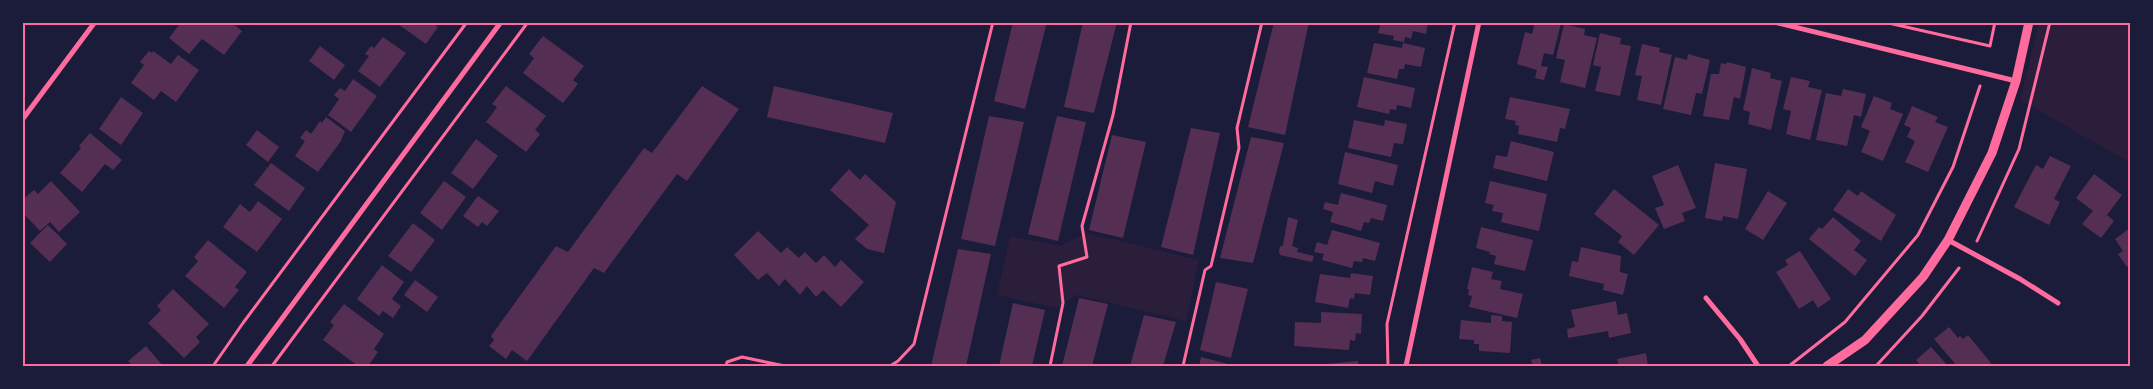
<svg xmlns="http://www.w3.org/2000/svg" width="2153" height="389" viewBox="0 0 2153 389" font-family="'Crimson Pro',serif">
<style>
.green{fill:#2a1e3b}
.building{fill:#542f53}
.lines{fill:none;stroke-linecap:round;stroke-linejoin:round}
.path{stroke:#ff6b9d;stroke-width:3}
.minor{stroke:#ff6b9d;stroke-width:5}
.tertiary{stroke:#ff6b9d;stroke-width:9}
.neatline{fill:none;stroke:#ff6b9d;stroke-width:2}
</style>
<rect width="100%" height="100%" fill="#1b1b3a"/>
<path class="green" d="M2039,23H2130V163L2020,100Z
M1086,233L1199,260L1186,321L1077,295L1056,308L997,295L1010,236L1060,246Z"/>
<path class="building" d="M181,22H231L242,31L224,55L202,39L189,54L169,38Z
M395,22H435L434,24L438,27L426,44Z
M1013,22H1047L1025,109L994,101Z
M1083,22H1117L1094,113L1064,107Z
M1274,22H1309L1285,135L1248,127Z
M1381,22H1428L1426,34L1413,31L1411,39L1405,37L1404,42L1393,40L1394,36L1378,33Z
M1535,22L1561,23L1553,55L1544,53L1541,66L1548,67L1544,80L1535,78L1537,70L1517,64L1525,32L1532,34Z
M1564,24L1585,29L1584,35L1597,38L1585,88L1560,82L1565,60L1556,58Z
M1600,33L1621,38L1620,44L1631,46L1620,96L1595,91L1601,67L1593,65Z
M543,36L584,66L573,80L578,84L563,103L523,73L534,58L529,54Z
M383,37L406,53L380,87L358,71L369,56L365,54L371,46L374,48Z
M1374,43L1402,48L1403,43L1425,48L1421,67L1405,64L1404,69H1399L1397,79L1367,73Z
M1642,44L1660,48L1659,52L1672,55L1661,105L1637,100L1642,76L1635,75Z
M320,46L345,65L334,80L309,61Z
M149,51L152,53L153,51L171,64L178,55L199,70L176,102L161,91L154,100L131,83L144,65L140,62Z
M1688,54L1710,60L1702,94L1696,93L1691,115L1663,109L1675,57L1687,60Z
M1727,62L1746,67L1740,99L1734,97L1729,120L1703,116L1711,74H1719L1721,63L1726,64Z
M1752,68L1771,73L1770,78L1782,81L1771,130L1748,124L1750,112L1743,110Z
M1364,77L1415,88L1411,108L1397,105L1396,110L1390,109L1389,114L1357,107Z
M1791,77L1810,81L1808,87L1822,90L1810,140L1786,134L1791,111L1783,109Z
M353,79L377,96L351,132L328,115L339,99L334,95L340,88L345,91Z
M506,86L546,116L535,130L540,134L526,152L486,122L497,107L492,104Z
M702,86L739,109L687,181L677,174L604,273L594,268L527,361L512,350L506,359L489,346L494,340L491,336L556,246L568,252L644,148L652,153Z
M774,86L893,113L885,143L767,117Z
M1843,89L1866,94L1861,117L1854,115L1847,146L1816,140L1826,93L1841,96Z
M1874,96L1892,103L1890,109L1903,114L1883,161L1861,152L1870,131L1861,127Z
M121,97L143,113L121,145L99,129Z
M1510,97L1570,109L1565,129L1560,128L1557,142L1518,134L1519,126L1515,125L1516,121L1505,119Z
M1912,106L1938,117L1935,122L1948,127L1928,172L1905,162L1915,141L1907,137L1911,128L1904,125Z
M989,116L1024,122L995,246L961,239Z
M1057,116L1086,122L1058,241L1028,234Z
M326,117L345,131L341,141L318,172L295,156L305,141L300,138L306,130L311,134L320,121L322,123Z
M1354,120L1384,126L1385,120L1407,124L1403,144L1394,143L1391,157L1348,148Z
M1191,128L1220,133L1193,255L1161,247Z
M257,130L279,147L268,162L246,145Z
M90,133L122,160L113,170L105,164L82,192L60,173L81,148L79,146Z
M1112,135L1146,142L1123,238L1089,230Z
M1251,137L1284,143L1253,263L1220,258Z
M476,139L498,156L473,189L451,173Z
M1511,141L1554,152L1547,181L1493,168L1496,155L1507,157Z
M1345,152L1398,165L1393,186L1375,181L1372,193L1338,184Z
M2050,156L2071,166L2054,199L2060,202L2049,225L2014,207L2036,165L2043,169Z
M271,163L305,188L289,211L254,185Z
M1715,163L1747,169L1738,219L1723,216L1722,221L1705,218Z
M1678,165L1696,208L1682,213L1685,221L1664,229L1655,208L1664,205L1652,176Z
M849,169L860,180L865,174L896,202L884,253L867,249L855,239L869,225L830,190Z
M2094,174L2122,195L2107,215L2114,221L2101,238L2082,224L2093,211L2076,198Z
M51,181L80,212L59,232L50,222L40,231L22,212V200L34,190L38,194Z
M444,181L466,197L442,230L420,213Z
M1490,181L1547,194L1539,231L1501,222L1503,213L1492,211L1494,205L1485,203Z
M1614,189L1659,225L1634,255L1618,242L1622,236L1594,214Z
M1848,189L1858,196L1861,191L1896,215L1881,241L1833,210Z
M1768,191L1787,203L1763,240L1745,229Z
M1341,193L1387,205L1383,221L1371,218L1369,223L1364,222L1361,231L1330,222L1333,212L1323,209L1325,202L1338,205Z
M478,196L499,211L487,226L482,222L478,227L463,216Z
M258,201L282,219L257,252L223,227L240,204L250,212Z
M1288,217L1298,220L1292,246L1298,248L1297,252L1314,256L1312,262L1280,255L1279,251L1280,247L1283,245Z
M1833,217L1861,241L1854,250L1867,260L1855,276L1809,239L1819,227L1822,229Z
M413,223L435,240L411,272L388,256Z
M48,225L67,244L50,262L30,243Z
M1481,227L1533,240L1525,271L1494,264L1496,256L1489,254L1490,252L1476,248Z
M2130,228V264L2127,267L2118,254L2123,251L2115,239Z
M1332,230L1380,243L1375,261L1363,258L1362,262L1354,261L1352,268L1322,260L1324,254L1314,252L1317,242L1327,245Z
M758,231L781,253L787,247L799,258L805,252L816,263L824,255L835,267L841,260L864,282L841,307L823,290L816,297L807,286L800,295L785,279L779,286L767,273L758,280L734,255Z
M208,240L247,272L235,287L239,290L224,308L185,276L198,261L194,257Z
M1581,247L1621,256L1620,272L1628,274L1623,295L1603,290L1604,284L1569,276L1572,261L1578,262Z
M958,249L991,254L966,366H931Z
M1800,251L1831,299L1818,308L1813,300L1799,309L1776,272L1788,265L1785,260Z
M382,265L404,282L392,299L401,306L393,318L383,311L379,316L357,299Z
M1472,267L1493,272L1491,279L1502,281L1500,289L1523,294L1517,318L1469,307L1472,296L1468,295L1469,289H1467Z
M1351,273L1373,276L1370,295L1355,293L1354,299L1350,298L1348,308L1315,302L1320,274L1350,278Z
M415,280L438,297L427,312L404,295Z
M1216,282L1248,289L1231,358L1200,350Z
M173,289L209,324L196,337L200,342L184,358L148,323L161,310L157,306Z
M1079,298L1108,304L1092,366H1062Z
M1616,301L1618,315L1627,313L1631,333L1609,338L1608,331L1568,338L1567,329L1575,327L1571,310Z
M1013,303L1045,310L1032,366H999Z
M344,304L384,334L374,349L378,352L368,366H358L323,340L334,325L330,322Z
M1321,312L1362,314L1361,334L1356,333L1355,341L1350,340L1349,350L1294,346L1295,322L1321,323Z
M1144,315L1176,322L1163,366H1130Z
M1491,315L1502,316V321L1512,322L1510,353L1479,351V344H1474V340L1459,339L1461,320L1491,323Z
M1949,327L1958,338L1960,336L1963,339L1968,335L1991,363L1986,366H1957L1934,339Z
M146,346L163,366H130L132,365L128,361Z
M1931,347L1948,366H1921L1916,360Z
M1646,353L1648,366H1619L1617,359Z
M1201,357L1232,365L1231,366H1199Z
M1540,358L1542,366H1533L1531,360Z
M1358,361L1359,366H1326V364Z"/>
<g class="lines">
<path class="path" d="M1884,22L1990,46L1995,22
M1977,241L2019,149L2050,22
M213,366L243,323L467,22
M272,366L528,22
M726,366L727,362L742,357L785,366
M890,366L898,361L914,344L993,22
M1050,366L1063,303L1059,266L1087,257L1082,226L1113,115L1131,22
M1183,366L1205,270L1211,266L1239,148L1237,128L1262,22
M1388,366L1387,324L1455,22
M1789,366L1845,322L1918,235L1953,167L1980,86
M1876,366L1922,316L1959,268"/>
<path class="minor" d="M1774,22L2016,81
M22,120L95,22
M1948,240L2020,279L2058,303
M1706,298L1740,339L1758,366
M247,366L501,22
M1406,366L1479,22"/>
<path class="tertiary" d="M1827,366L1865,340L1923,277L1948,240L1992,153L2016,81L2029,22"/>
</g>
<rect width="2153" height="389" fill="none" stroke="#1b1b3a" stroke-width="48"/>
<rect x="24" y="24" width="2105" height="341" class="neatline"/>
</svg>
